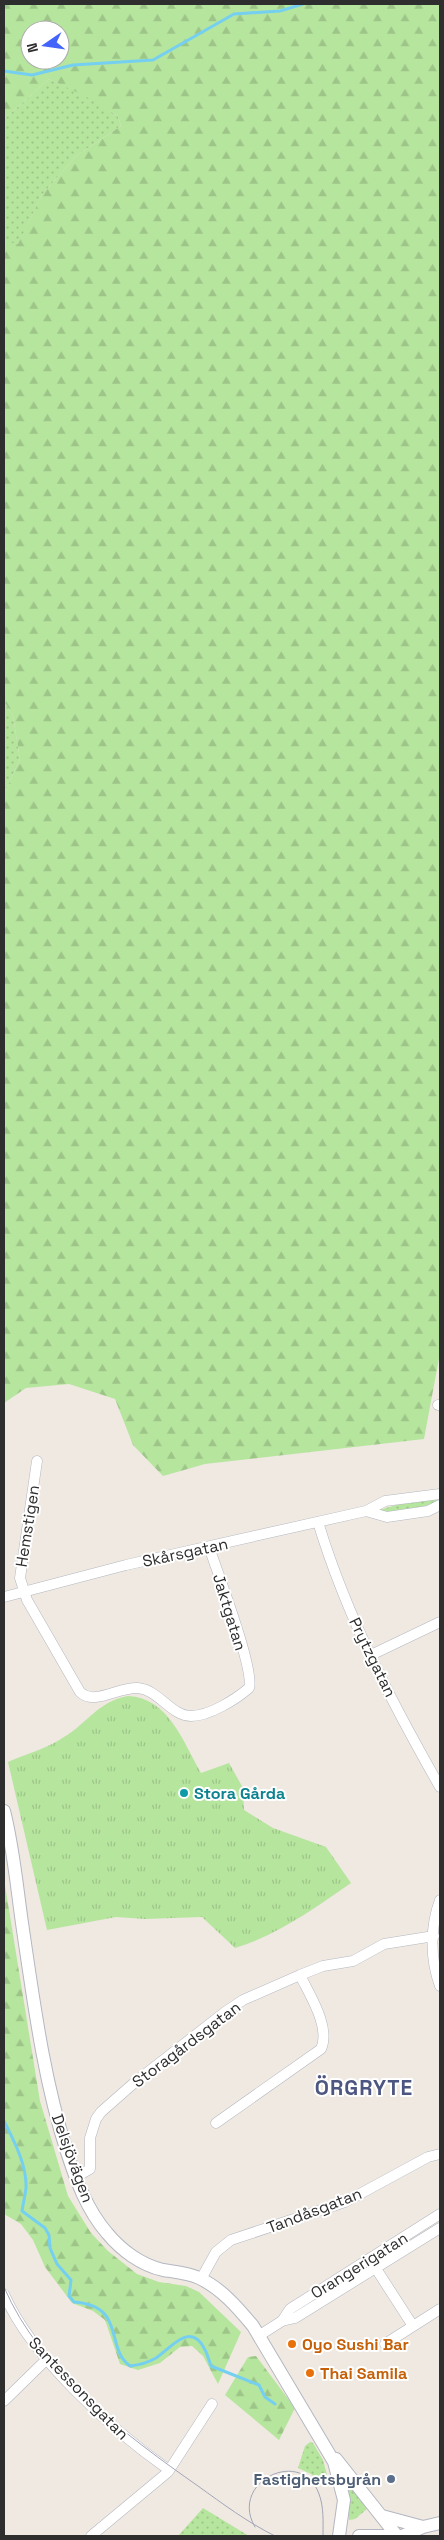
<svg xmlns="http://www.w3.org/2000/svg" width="444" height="2540" viewBox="0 0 444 2540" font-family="'Space Grotesk',sans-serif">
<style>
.grass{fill:url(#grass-dots)}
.forest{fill:url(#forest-firs);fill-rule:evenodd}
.park{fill:url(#park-tufts)}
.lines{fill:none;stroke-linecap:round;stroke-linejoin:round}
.stream{stroke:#75cff0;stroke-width:3}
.minor-casing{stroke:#b4b7c1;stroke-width:11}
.tertiary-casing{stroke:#b4b7c1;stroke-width:14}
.minor{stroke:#fff;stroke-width:10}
.tertiary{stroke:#fff;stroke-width:12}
.tram{stroke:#a3a6b8;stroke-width:1}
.culture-dot{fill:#0f9aa8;stroke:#fff;stroke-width:2}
.food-dot{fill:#e8710a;stroke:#fff;stroke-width:2}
.service-dot{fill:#5c6f8a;stroke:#fff;stroke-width:2}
.labels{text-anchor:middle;stroke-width:4;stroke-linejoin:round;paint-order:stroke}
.street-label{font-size:16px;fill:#2e2e2e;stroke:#fff}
.culture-label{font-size:16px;font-weight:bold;fill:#0d838f;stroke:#fff;text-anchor:start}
.food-label{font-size:16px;font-weight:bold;fill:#c56008;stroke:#fff;text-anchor:start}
.service-label{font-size:16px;font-weight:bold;fill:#4e5e75;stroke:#fff;text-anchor:end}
.district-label{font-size:21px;font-weight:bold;letter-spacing:1px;fill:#4d5680;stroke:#fff}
</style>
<defs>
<pattern id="grass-dots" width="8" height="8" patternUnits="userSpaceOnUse" patternTransform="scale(1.25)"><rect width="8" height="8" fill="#b6e59e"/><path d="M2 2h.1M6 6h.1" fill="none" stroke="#9dc588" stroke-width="1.8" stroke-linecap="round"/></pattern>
<pattern id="forest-firs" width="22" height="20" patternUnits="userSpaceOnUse" patternTransform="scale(1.25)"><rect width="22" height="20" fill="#b6e59e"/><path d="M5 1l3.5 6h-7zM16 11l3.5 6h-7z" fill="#9dc588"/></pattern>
<pattern id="park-tufts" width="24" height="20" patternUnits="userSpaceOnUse" patternTransform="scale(1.25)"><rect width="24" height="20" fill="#b6e59e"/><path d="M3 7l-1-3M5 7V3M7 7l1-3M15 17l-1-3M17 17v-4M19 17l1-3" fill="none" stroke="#9dc588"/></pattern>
</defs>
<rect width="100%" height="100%" fill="#efe9e1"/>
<path class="grass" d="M49,79L85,95L118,116L121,126L76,156L42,195L18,245L4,241V119Z
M4,701L13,716L20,759L4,794Z
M433,1499L440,1501C427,1506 391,1517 379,1510L407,1502Z
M310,2442L313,2443L323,2460L330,2486H323L311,2474L298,2468L305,2446Z
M351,2488L367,2509L355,2519L349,2520V2489Z
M203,2508L249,2536H178Z"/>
<path class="forest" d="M4,4H440V1353L424,1439L205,1464L163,1476L133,1445L115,1399L69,1384L26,1388L4,1403V794L20,759L13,716L4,701V241L18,244L42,195L76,156L121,126L118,116L85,96L49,79L4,119ZM30,30H60V60H30Z
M4,1879L40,2101L68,2196L91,2233L108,2251L137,2274L159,2282L186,2286L199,2292L241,2332L218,2384L203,2356L192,2346L180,2347L160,2363L138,2370L120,2364L105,2320L93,2311L72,2303L45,2267L33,2240L21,2224L4,2214Z
M256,2356L295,2408L279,2440L225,2395L248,2357Z"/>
<path class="park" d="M128,1696C169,1698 183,1742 201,1773L229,1763L243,1788L244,1810L273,1828L326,1847L351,1883C315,1908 278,1935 235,1948L202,1917L145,1919L116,1917L47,1930L8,1762C26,1754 48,1748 64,1737C89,1722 97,1702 128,1696Z"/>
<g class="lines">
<path class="stream" d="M4,71L32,75L73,65L153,60L234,14L280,11L303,4
M4,2121C14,2141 27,2165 26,2188C25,2196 23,2204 22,2211L45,2228L49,2235L50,2248L57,2264L71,2280L69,2296L74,2302C127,2306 104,2347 130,2366C139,2365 149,2362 156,2358C170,2349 190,2321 204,2348C207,2353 209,2360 211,2366L259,2385L265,2397L275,2404"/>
<g class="minor-casing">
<path id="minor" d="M438,1405H440
M37,1461L20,1578L27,1600L80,1692C95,1706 117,1687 138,1688C159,1690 171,1716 191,1716C209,1716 235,1700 249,1688C255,1670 217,1571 209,1547
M366,1511L387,1517L428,1511L440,1505
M318,1522C346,1615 392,1703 440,1787
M4,1597L126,1565L366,1511L385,1501L440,1494
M371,1655L440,1622
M440,1900C430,1927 430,1959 440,1986
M216,2123L321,2049C331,2027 309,1994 300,1975
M76,2177L90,2169V2138L96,2119L101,2112L134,2083L225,2012L243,2000L300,1975L323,1966L353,1961L384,1944L434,1936
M373,2264L413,2326
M201,2279L216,2252L231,2240L345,2202L428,2157L440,2154
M4,2294C32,2358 112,2430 169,2470
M282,2321L290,2309L440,2214
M260,2335L282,2321L295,2318L440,2228
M385,2344L440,2309
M4,2401L47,2359
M91,2536L168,2472L212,2404"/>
</g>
<g class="tertiary-casing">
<path id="tertiary" d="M4,1811C14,1850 17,1890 23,1930C34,2004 44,2081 67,2152C76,2180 87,2210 107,2233C121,2250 141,2265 163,2270C175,2272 188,2273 199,2278C221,2288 238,2308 253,2326L334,2462L344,2500L339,2536
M336,2459L397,2536
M382,2516L423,2527
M359,2536H388
M402,2536L423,2527L440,2523"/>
</g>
<use href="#minor" class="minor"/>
<use href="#tertiary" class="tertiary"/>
<path class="tram" d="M4,2287C40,2371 125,2435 198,2486C223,2504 247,2522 275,2536
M255,2527C228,2482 302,2446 319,2494C324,2507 323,2522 323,2536"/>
</g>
<circle class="culture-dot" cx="184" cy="1793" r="5"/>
<g class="food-dot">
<circle cx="292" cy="2344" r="5"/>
<circle cx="310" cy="2373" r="5"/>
</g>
<circle class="service-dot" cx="391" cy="2479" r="5"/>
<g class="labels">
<g class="street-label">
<text transform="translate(27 1526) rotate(-81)" y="6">Hemstigen</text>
<text transform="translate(185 1552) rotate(-12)" y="6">Skårsgatan</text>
<text transform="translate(230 1612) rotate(73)" y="6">Jaktgatan</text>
<text transform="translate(373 1657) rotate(64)" y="6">Prytzgatan</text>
<text transform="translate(186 2044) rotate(-37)" y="6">Storagårdsgatan</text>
<text transform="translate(73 2158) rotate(70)" y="6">Delsjövägen</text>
<text transform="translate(314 2210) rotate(-21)" y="6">Tandåsgatan</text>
<text transform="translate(359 2265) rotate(-32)" y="6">Orangerigatan</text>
<text transform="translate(79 2388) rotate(46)" y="6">Santessonsgatan</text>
</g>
<g class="culture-label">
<text x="194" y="1799">Stora Gårda</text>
</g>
<g class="food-label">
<text x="302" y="2350">Oyo Sushi Bar</text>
<text x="320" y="2379">Thai Samila</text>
</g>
<g class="service-label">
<text x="381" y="2485">Fastighetsbyrån</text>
</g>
<g class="district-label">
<text x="364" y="2095">ÖRGRYTE</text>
</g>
</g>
<rect width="444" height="2540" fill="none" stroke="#2e2e2e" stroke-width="10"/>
<g transform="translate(45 45) rotate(257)"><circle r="24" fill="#ffffff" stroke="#ababab"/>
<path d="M0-4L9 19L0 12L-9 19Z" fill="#4264fb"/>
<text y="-8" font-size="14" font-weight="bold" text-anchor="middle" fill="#2e2e2e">N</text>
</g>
</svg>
